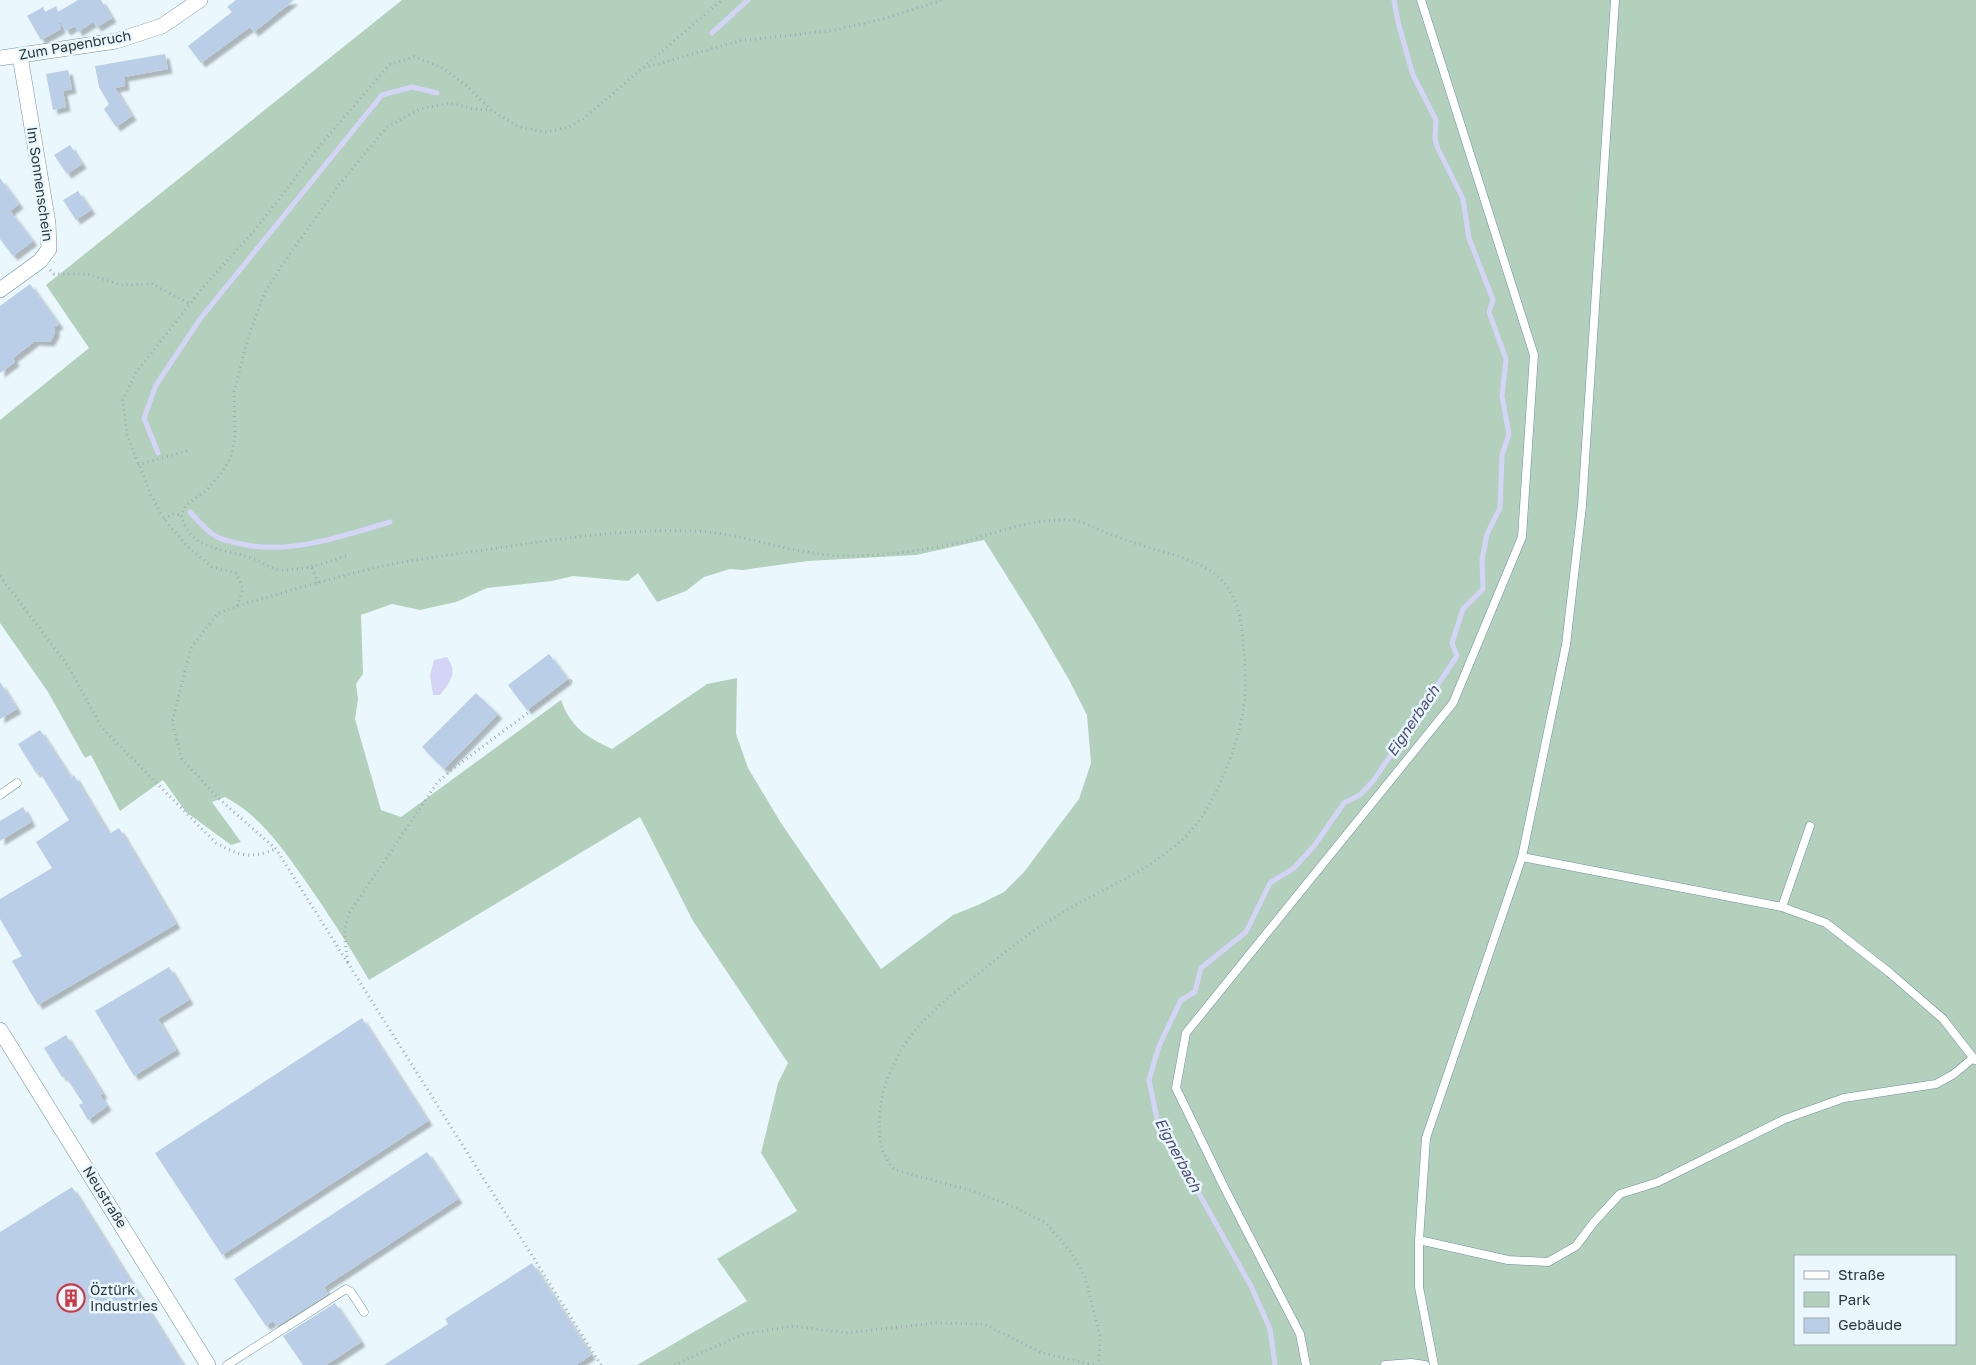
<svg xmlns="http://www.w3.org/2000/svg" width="1976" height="1365" viewBox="0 0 1976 1365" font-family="'Golos Text',sans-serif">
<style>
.green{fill:#b3d0bd;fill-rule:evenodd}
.water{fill:#d3d4f6}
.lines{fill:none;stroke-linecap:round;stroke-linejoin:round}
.stream{stroke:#d3d4f6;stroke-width:5}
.building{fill:#bacfe7;filter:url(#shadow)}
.service-casing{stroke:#6f909b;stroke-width:9}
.minor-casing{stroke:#6f909b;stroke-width:16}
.path{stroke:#9eacb1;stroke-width:3;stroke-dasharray:1 4;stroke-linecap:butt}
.service{stroke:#fff;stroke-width:8}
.minor{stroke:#fff;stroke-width:15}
.labels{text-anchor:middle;stroke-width:5;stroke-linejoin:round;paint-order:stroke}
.street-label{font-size:14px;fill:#2a383d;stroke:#eaf8fd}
.poi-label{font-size:14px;fill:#2a383d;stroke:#eaf8fd;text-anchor:start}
.water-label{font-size:15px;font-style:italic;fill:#4d4c7b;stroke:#eaf8fd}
</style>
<defs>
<filter id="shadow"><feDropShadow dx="4.5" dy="4.5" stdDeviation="1" flood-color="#0004"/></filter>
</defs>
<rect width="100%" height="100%" fill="#eaf8fd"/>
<path class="green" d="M402,0H1976V1365H637L747,1301L717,1259L797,1211L761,1153L778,1083L788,1063L693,921L640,817L369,980C348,944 326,910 302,876C280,845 259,815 225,797L212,802L241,842L231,845L186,812L163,780L120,811L91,755L85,758L48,692L0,623V420L89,348L46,285ZM984,540L1033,618L1068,678L1087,715L1091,763L1079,799L1024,872L1004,892L978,905L953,915L881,969L781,823L748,768L736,734L737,678L707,684L612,749C587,737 571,728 561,700L401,817L381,810L355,719L358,699L356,684L363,674L361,615L392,604L420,610L456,602L487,588L552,581L573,576L628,581L638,573L657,602L686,591L704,577L730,569L743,570L808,561L916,555ZM1795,1256H1955V1344H1795Z"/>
<path class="water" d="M447,657C458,673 451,681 440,695H433L430,675L434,660Z"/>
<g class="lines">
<path class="stream" d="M712,33L748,0
M158,453L144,418L156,385L200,319L382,95L412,87L437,93
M190,512C198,521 205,529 215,536C222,540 232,542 241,544C291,555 342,536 390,522
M1275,1365L1270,1329L1251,1286L1157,1119L1149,1080L1159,1046L1181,1000L1195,992L1201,968L1246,932L1270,883L1294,868L1314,846L1344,803L1360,795L1374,780L1457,656L1452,643L1463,609L1483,589L1482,560L1487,534L1500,508L1502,455L1509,434L1502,396L1506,359L1489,312L1493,300L1469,238L1463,199L1438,149L1435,139L1436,120L1413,75L1398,22L1394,0"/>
</g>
<path class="building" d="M78,0H101L112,18L97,27L93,22L78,32L75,26L66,31L59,20L61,29L41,40L27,16L43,7L45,12L56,6L58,12Z
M236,0H294L254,32L250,27L201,63L188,46L232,12L227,7Z
M165,54L168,69L124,77L125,86L115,88L132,116L116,127L104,109L109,104L99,87L95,66Z
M68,70L72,89L63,91L66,107L53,110L46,74Z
M70,145L82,164L67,174L54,155Z
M0,178L19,204L10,211L33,241L13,256L0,239Z
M78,191L91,210L76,220L63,200Z
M30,284L59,324L55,327V333L50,342L35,341L13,358L15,362L0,373V306Z
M549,654L568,679L527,710L508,685Z
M0,682L17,709L0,719Z
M476,693L498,714L444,769L422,747Z
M40,730L71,778L74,775L109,834L119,828L176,924L38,1005L12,961L22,956L0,919V899L52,868L36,842L69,820L39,771L36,773L18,744Z
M23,807L31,822L0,841V821Z
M169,967L189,1000L158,1019L176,1050L134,1076L95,1011Z
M362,1018L428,1121L222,1255L155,1153Z
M66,1035L103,1094L100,1095L107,1106L88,1120L79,1105L83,1103L65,1076L62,1077L44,1048Z
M427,1152L458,1199L324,1287L328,1294L277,1326L273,1321L266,1326L234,1279Z
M72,1187L183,1365H0V1232Z
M532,1263L591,1355L576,1365H384L448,1324L445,1319Z
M335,1303L361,1342L326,1365H303L283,1336Z"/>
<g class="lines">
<g class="service-casing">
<path id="service" d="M0,795L17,783
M1522,857L1782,907L1826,923L1890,973L1943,1019L1975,1060
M1782,907L1810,826
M1419,1240L1508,1260L1548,1262L1576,1246L1594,1222L1620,1194L1658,1182L1785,1119L1844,1098L1936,1084L1954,1074L1973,1058
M227,1365L346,1289L351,1292L364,1312
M1306,1365L1300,1334L1224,1187L1176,1088L1186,1033L1453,703L1522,537L1534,355L1421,0
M1385,1365L1411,1363L1425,1365
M1434,1365L1419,1287V1240L1426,1138L1522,857L1566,645L1582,506L1615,0"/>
</g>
<g class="minor-casing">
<path id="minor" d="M0,58L116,41L162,26L200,0
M0,290L40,261L49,249L48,223L20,56
M0,1030L208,1365"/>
</g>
<path class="path" d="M644,68L739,41L836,30L886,18L943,0
M50,270L54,274H87L121,285L152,284L190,304
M138,465L190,450
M164,519L173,514L181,515
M346,556C325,563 305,570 283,570C270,570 262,561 251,558C222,548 191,551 181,515L186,505L207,490L224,470L231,456L235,438L234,392L248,338L264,294L280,268L339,185L387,127L420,109L450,103L474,109L491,110
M312,568L318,583
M0,576L68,666L102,728L216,843C239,856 251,859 276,849
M237,606L243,589L236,573L212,567L186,545L164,519L151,495L127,435L123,400L135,374L204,286L255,230L322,143L389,65L414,57L441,67L467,86L491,110L519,127L546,132L569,127L583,119L722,0
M348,962C345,943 342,930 350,912L437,783L450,771L572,680
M601,1365L276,849L217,797L182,759L172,722L191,648L217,614L237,606C282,593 328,579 374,568C423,557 474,552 524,544C580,536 636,529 693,531C746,533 797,557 851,556C889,555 928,550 965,541C999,532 1035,518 1070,520C1082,521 1093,527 1104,532C1120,538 1137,544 1154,549C1181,557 1215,565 1230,591C1239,606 1242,625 1243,642C1245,662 1247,685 1244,705C1239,745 1213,813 1182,840C1147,872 1100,890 1060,914C1029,932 1002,955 974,977C952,994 925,1016 909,1038C894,1060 882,1086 880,1112C878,1134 879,1154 895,1170L973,1191L1014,1207L1046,1223L1071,1252L1085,1277L1100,1336L1099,1365
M674,1365L744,1334L793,1326L846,1333L935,1323L984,1324L1042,1353L1094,1365"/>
<use href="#service" class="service"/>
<use href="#minor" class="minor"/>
</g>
<defs>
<g id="building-ring" transform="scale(1.4375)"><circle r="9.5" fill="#eaf8fd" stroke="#ca3a49" stroke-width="1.5"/><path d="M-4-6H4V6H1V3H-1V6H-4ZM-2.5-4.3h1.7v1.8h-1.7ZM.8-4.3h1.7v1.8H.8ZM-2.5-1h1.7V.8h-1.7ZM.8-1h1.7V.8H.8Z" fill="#ca3a49"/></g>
</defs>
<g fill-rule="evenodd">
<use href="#building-ring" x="71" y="1298"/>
</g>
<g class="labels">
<g class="street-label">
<text transform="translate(75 45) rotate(-10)" y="5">Zum Papenbruch</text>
<text transform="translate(40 184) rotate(82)" y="5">Im Sonnenschein</text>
<text transform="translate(105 1197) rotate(58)" y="5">Neustraße</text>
</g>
<g class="poi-label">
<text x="90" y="1295">Öztürk<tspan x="90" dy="16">Industries</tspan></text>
</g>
<g class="water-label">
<text transform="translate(1413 721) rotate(-56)" y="5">Eignerbach</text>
<text transform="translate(1178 1155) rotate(62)" y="5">Eignerbach</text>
</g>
</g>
<rect x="1794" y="1255" width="162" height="90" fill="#eaf8fd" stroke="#9dabb0"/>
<rect x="1804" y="1271" width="25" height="8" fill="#ffffff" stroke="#9dabb0"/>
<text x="1838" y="1280" font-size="15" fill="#2a383d">Straße</text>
<rect x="1804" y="1292" width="25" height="15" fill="#b3d0bd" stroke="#9dabb0"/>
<text x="1838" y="1305" font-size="15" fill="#2a383d">Park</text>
<rect x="1804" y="1318" width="25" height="15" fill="#bacfe7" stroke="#9dabb0"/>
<text x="1838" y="1330" font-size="15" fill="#2a383d">Gebäude</text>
</svg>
